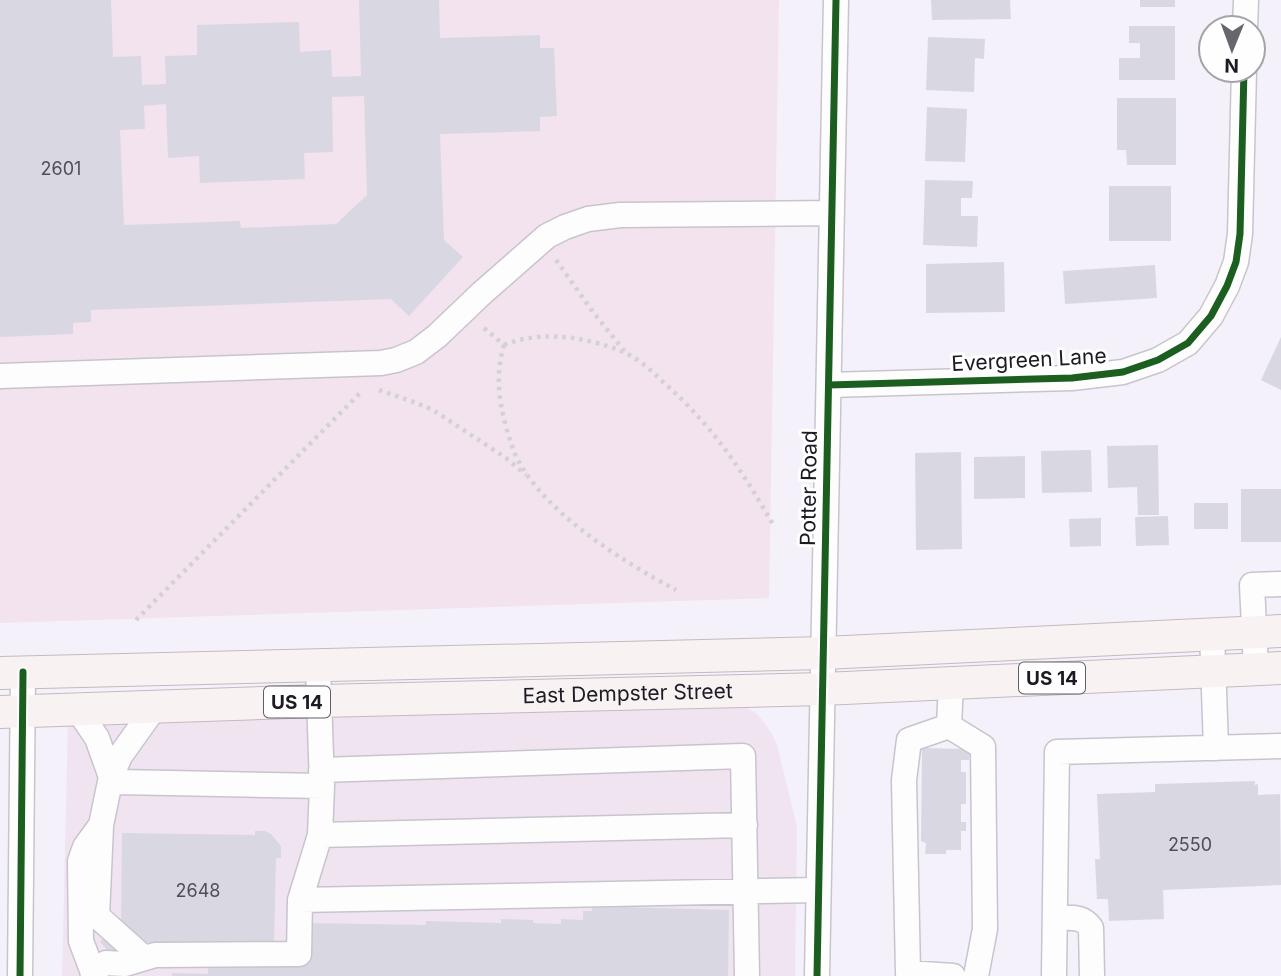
<svg xmlns="http://www.w3.org/2000/svg" width="1281" height="976" viewBox="0 0 1281 976" font-family="Inter,sans-serif">
<style>
.commercial{fill:#f0e4f0}
.education{fill:#f2e3ee}
.building{fill:#d9d8e2;fill-rule:evenodd}
.lines{fill:none;stroke-linecap:round;stroke-linejoin:round}
.minor-casing{stroke:#c8c4cd;stroke-width:27}
.major-casing{stroke:#c5b9be;stroke-width:34}
.path{stroke:#d2d2d4;stroke-width:4.5;stroke-dasharray:3.5 5;stroke-linecap:butt}
.minor{stroke:#fefdfe;stroke-width:24}
.major{stroke:#f8f2f3;stroke-width:32}
.cycleway-casing{stroke:#fefefe;stroke-width:11}
.cycleway{stroke:#1b5e20;stroke-width:7}
.labels{text-anchor:middle;stroke-width:6;stroke-linejoin:round;paint-order:stroke}
.number-label{font-size:18px;fill:#514e58}
.shield{fill:#fefefe;stroke:#615e65;stroke-width:2}
.shield-label{font-size:19px;font-weight:bold;fill:#1e1a24}
.street-label{font-size:21px;fill:#1e1a24;stroke:#fefefe}
</style>
<rect width="100%" height="100%" fill="#f5f1fa"/>
<path class="commercial" d="M743,705L758,715L771,732L777,745L797,827L795,976H62L68,723Z"/>
<path class="education" d="M0,0H779L769,598L0,623Z"/>
<path class="building" d="M0,0H111L113,57L141,56L142,85L166,84L165,56L197,55V25L299,22L300,52L331,50L332,77L361,76L359,0H439L440,38L540,35V48H554L557,116L540,117V131L440,134L444,240L463,257L409,316L391,299L91,310V322L73,323V334L0,337ZM364,96L367,195L336,224L241,228L240,221L124,225L120,130L145,129L144,106L166,104L168,158L199,156L200,183L305,179L304,153L333,152L332,97Z
M931,0H1010L1011,19L932,20Z
M1140,0H1175V7H1140Z
M1129,26H1175V80H1119V58H1140V43H1129Z
M928,37L985,39L984,59L975,58L974,92L926,90Z
M1117,98H1176V165H1127L1126,150H1117Z
M927,107L967,109L965,162L925,161Z
M925,180L973,181L972,198H961V216H978L977,247L923,245Z
M1109,186H1171V241H1109Z
M1004,262L1005,312L926,313V264Z
M1155,265L1157,298L1065,304L1063,271Z
M1281,337V390L1261,380Z
M1158,445L1159,515H1138L1137,487L1108,488L1107,446Z
M1091,450L1092,492L1042,493L1041,451Z
M961,452L962,549L916,550L915,453Z
M1025,456V498L974,499V457Z
M1241,489H1281V542H1241Z
M1194,503H1228V529H1194Z
M1168,516L1169,545L1136,546L1135,517Z
M1101,518V546L1070,547L1069,519Z
M922,748L970,749L969,760H961V772H966V804H961V822H966V831H961V850H946V854H925L926,843L921,841Z
M1255,781V785L1258,784V795L1280,794L1281,885L1163,890L1164,919L1109,921L1108,899H1097L1095,859H1100L1097,794L1155,792V784Z
M255,831H265L271,834L281,846V858H276L274,945L135,942L115,958L100,942L118,925L121,926L122,833L255,835Z
M620,907L729,910L728,976H172V973L208,974V963L307,965L309,923L426,925V921L501,923V919L533,920V923L561,924V919L583,920V911H592V908Z"/>
<g class="lines">
<g class="minor-casing">
<path id="minor" d="M1245,28L1246,0
M0,376L381,363L396,360L416,352L437,336L482,293L547,236L565,227L588,219L620,215L832,213
M829,385L1072,378L1123,372L1158,360L1188,343L1211,316L1227,286L1236,262L1240,234L1244,70
M1212,633L1216,748
M1256,669L1252,585L1281,584
M78,710L97,738L111,777L119,782L322,786
M949,726L909,740L904,780L908,973L953,976
M949,726L983,747L985,929L976,976
M949,726L951,683
M321,770L743,756L747,976
M101,826L97,916L144,958
M320,835L745,825
M300,900L818,890
M1055,918C1069,918 1082,915 1091,928L1092,976
M92,970L106,963L125,964L155,955L299,954L300,900L320,835L322,786L318,666
M20,976L23,672
M93,976L92,970L81,941L80,861L85,847L101,825L111,777L120,756L155,707
M817,976L836,0
M1054,976L1057,752L1281,746"/>
</g>
<g class="major-casing">
<g id="major">
<path d="M0,673L824,653L1281,631"/>
<path id="s1" d="M0,712L319,701L823,689L1281,668"/>
</g>
</g>
<path class="path" d="M556,260L593,312L626,353
M484,328L504,345
M504,345C526,336 549,335 573,338C590,341 608,345 625,353C639,359 652,371 663,382C713,426 741,469 774,526
M504,345C496,372 498,396 505,423C508,434 511,444 515,454C541,511 622,561 676,590
M379,390L414,402L433,410L506,458L526,475
M136,620L363,390"/>
<use href="#minor" class="minor"/>
<use href="#major" class="major"/>
<g class="cycleway-casing">
<path id="cycleway" d="M829,385L1072,378L1123,372L1158,360L1188,343L1211,316L1227,286L1236,262L1240,234L1244,70
M20,976L23,672
M817,976L836,0"/>
</g>
<use href="#cycleway" class="cycleway"/>
</g>
<g class="labels">
<g class="number-label">
<text x="61" y="175">2601</text>
<text x="1190" y="851">2550</text>
<text x="198" y="897">2648</text>
</g>
<g class="shield">
<rect x="1019" y="662.5" width="66" height="31" rx="5"/>
<rect x="264" y="686.5" width="66" height="31" rx="5"/>
</g>
<g class="shield-label">
<text x="1052" y="685">US 14</text>
<text x="297" y="709">US 14</text>
</g>
<g class="street-label">
<text transform="translate(1029 360) rotate(-3)" y="7">Evergreen Lane</text>
<text transform="translate(809 488) rotate(-89)" y="7">Potter Road</text>
<text dy="7" stroke="none"><textPath href="#s1" startOffset="628">East Dempster Street</textPath></text>
</g>
</g>
<g transform="translate(1232 49) rotate(181)"><circle r="33" fill="#fefefe" stroke="#a4a3a7" stroke-width="2"/>
<path d="M0-5L12 26L0 18L-12 26Z" fill="#69656f"/>
<text y="-10" font-size="19" font-weight="bold" text-anchor="middle" fill="#1e1a24">N</text>
</g>
</svg>
